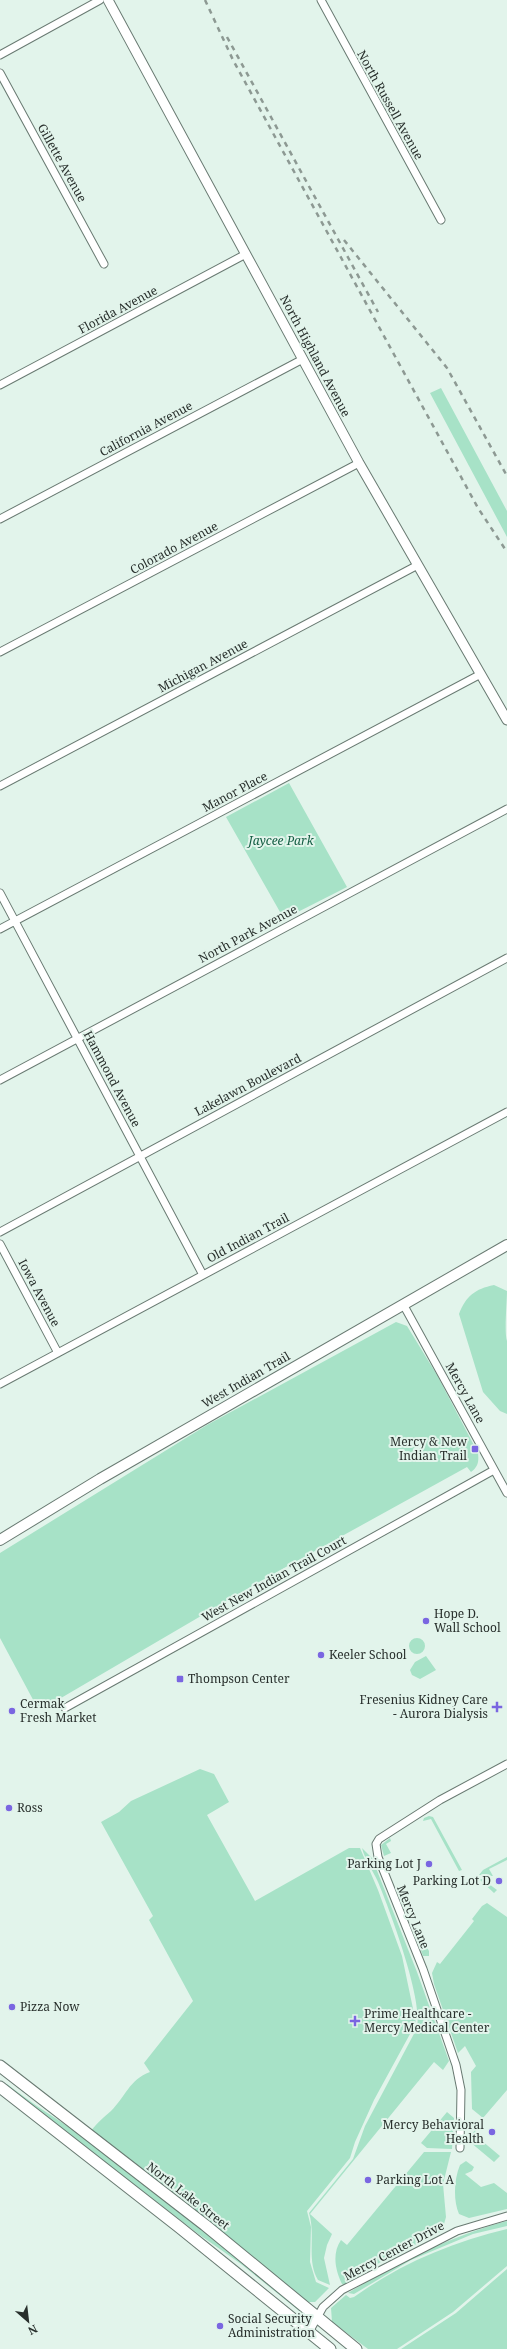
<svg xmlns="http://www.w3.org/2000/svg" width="507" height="2349" viewBox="0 0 507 2349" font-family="'Noto Serif',serif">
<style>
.green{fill:#a7e2c7}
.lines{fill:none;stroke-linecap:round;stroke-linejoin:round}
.minor-casing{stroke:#697a72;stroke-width:9}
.tertiary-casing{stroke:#697a72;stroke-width:11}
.secondary-casing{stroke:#697a72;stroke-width:12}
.primary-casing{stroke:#697a72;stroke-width:13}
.minor{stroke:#fff;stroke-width:7}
.tertiary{stroke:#fff;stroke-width:9}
.secondary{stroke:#fff;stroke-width:10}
.primary{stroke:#fff;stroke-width:11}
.rail{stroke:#8d9993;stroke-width:2.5;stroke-dasharray:5 5;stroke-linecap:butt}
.poi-dot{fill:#7a66e1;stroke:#e2f4eb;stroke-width:1.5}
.labels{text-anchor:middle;stroke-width:4;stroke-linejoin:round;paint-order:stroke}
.street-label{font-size:12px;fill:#282f2c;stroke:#e2f4eb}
.park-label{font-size:12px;font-style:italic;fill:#135d43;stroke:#e2f4eb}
.poi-label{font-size:12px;fill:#282f2c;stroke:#e2f4eb;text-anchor:start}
</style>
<rect width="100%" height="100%" fill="#e2f4eb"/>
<path class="green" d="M441,388L507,511V537L430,393Z
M289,783L347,887L284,919L226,817Z
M494,1285L507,1291C507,1301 504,1333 507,1341V1414L500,1411L483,1392L459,1314C466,1296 475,1289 494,1285Z
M396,1322L407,1326L437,1375L478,1453C479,1462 478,1467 471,1472L467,1467L266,1578L61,1698L38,1709L0,1638V1553L207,1425Z
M409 1646a8 8 0 1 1 16 0a8 8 0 1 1-16 0Z
M426,1656L436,1670L420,1679L412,1675L410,1670L415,1662Z
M200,1769L214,1774L229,1802L207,1815L255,1901L349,1848H360L378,1890L402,1956L416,2023L374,2100L355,2142L350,2158L307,2211L311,2227L310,2262L316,2282L329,2288L315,2302H308L91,2131C98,2122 103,2118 111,2111C126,2096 129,2080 150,2072L144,2063L193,2001L149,1920L153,1916L101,1822L119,1812L131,1801Z
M429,1816L433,1817L462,1870L459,1871L431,1819L423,1821L424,1818Z
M390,1838L391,1841L386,1844L391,1853L384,1856L381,1845Z
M362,1848L372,1858L417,1972L449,2061L443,2070L434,2062L310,2214L332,2234L327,2245L324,2258L330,2285L318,2280C306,2260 316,2235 309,2213L353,2159L365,2126L416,2030C426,2006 389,1908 378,1882C373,1871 365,1860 362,1848Z
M507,1857V1860L489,1869L493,1876L479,1875L483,1870Z
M479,1879H492L489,1884L497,1890L494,1893Z
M487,1903L507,1917V2090L483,2118L472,2109L471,2072L476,2066L465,2046L458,2053L434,1984L432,1973L437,1962L440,1964L474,1921L472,1919L482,1906Z
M413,1928L416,1929L429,1951V1956H423Z
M7,2084C32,2104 59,2120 85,2138C160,2193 232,2254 304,2313L303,2314L241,2264L197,2233L6,2086Z
M447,2112L454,2118L452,2149L427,2148L421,2143Z
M480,2124V2129L475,2135L500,2156L494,2162L470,2142L471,2135Z
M424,2152H451L443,2184L446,2217L442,2231L379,2263L345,2285L342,2284C335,2270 332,2253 341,2240L347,2245Z
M466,2161L474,2167L472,2171L465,2174L481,2187L494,2183L507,2193V2209L469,2218L459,2214C453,2200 454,2179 460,2165Z
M507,2221V2226L473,2234L411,2260L354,2294L348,2293C397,2263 451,2236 507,2221Z
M507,2229V2266L453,2312L397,2349H368L332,2322L331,2308L346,2295L350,2298L354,2297C400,2264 452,2242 507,2229Z
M507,2269V2349H401L456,2313Z"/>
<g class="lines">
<g class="minor-casing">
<path id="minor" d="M321,0L441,220
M0,55L100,0
M0,73L104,264
M0,385L246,254
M0,519L303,359
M0,652L359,463
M0,786L416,566
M0,893L203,1275
M0,929L479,675
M0,1080L507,809
M0,1232L507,958
M0,1244L58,1353
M403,1304L507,1493
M0,1384L507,1112
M65,1708L494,1470
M460,2148L461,2090L456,2065L423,1969L378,1857L376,1844L379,1839L440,1800L507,1764
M309,2332L323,2307L342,2290L457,2231L507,2216"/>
</g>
<g class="tertiary-casing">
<path id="tertiary" d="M108,0L359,463L507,720"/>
</g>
<g class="secondary-casing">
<path id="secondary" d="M0,1540L100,1479L507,1245"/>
</g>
<g class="primary-casing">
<path id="primary" d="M0,2066L205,2225L356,2349
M0,2087L179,2227L330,2349"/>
</g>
<use href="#minor" class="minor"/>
<use href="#tertiary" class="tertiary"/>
<use href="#secondary" class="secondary"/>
<use href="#primary" class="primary"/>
<path class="rail" d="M205,0L233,60L478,508L507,552
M227,37L378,312
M344,240L447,368L507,476"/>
</g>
<g class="poi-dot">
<rect x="471" y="1445" width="8" height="8" rx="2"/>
<circle cx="426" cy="1621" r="4"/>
<circle cx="321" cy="1655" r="4"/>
<rect x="176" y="1675" width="8" height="8" rx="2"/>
<path d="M495 1701h4v4h4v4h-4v4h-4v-4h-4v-4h4z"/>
<circle cx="12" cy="1711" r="4"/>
<circle cx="9" cy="1808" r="4"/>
<circle cx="429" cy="1864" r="4"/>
<circle cx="499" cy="1881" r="4"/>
<circle cx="12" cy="2007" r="4"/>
<path d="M353 2015h4v4h4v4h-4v4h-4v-4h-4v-4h4z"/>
<circle cx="492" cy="2132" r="4"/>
<circle cx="368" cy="2180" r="4"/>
<circle cx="220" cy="2326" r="4"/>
</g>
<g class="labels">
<g class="street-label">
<text transform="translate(390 105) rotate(61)" y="4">North Russell Avenue</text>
<text transform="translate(62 163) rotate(61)" y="4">Gillette Avenue</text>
<text transform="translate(118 310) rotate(-28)" y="4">Florida Avenue</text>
<text transform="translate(315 356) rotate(62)" y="4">North Highland Avenue</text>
<text transform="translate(146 429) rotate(-28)" y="4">California Avenue</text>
<text transform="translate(174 548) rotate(-28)" y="4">Colorado Avenue</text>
<text transform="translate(203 666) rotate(-28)" y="4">Michigan Avenue</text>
<text transform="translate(235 792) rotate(-28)" y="4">Manor Place</text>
<text transform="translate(248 934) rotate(-28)" y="4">North Park Avenue</text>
<text transform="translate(112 1079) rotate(62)" y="4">Hammond Avenue</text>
<text transform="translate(248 1085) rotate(-28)" y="4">Lakelawn Boulevard</text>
<text transform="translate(248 1238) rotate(-28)" y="4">Old Indian Trail</text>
<text transform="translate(39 1293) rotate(62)" y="4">Iowa Avenue</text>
<text transform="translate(246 1380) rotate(-30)" y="4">West Indian Trail</text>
<text transform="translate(465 1393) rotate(61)" y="4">Mercy Lane</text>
<text transform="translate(274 1579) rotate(-29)" y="4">West New Indian Trail Court</text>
<text transform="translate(413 1917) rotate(68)" y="4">Mercy Lane</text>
<text transform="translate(188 2196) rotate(38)" y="4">North Lake Street</text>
<text transform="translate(394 2251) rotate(-28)" y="4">Mercy Center Drive</text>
</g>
<g class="park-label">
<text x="281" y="845">Jaycee Park</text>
</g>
<g class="poi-label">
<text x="467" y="1446" text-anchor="end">Mercy &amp; New<tspan x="467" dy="14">Indian Trail</tspan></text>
<text x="434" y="1618">Hope D.<tspan x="434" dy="14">Wall School</tspan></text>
<text x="329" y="1659">Keeler School</text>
<text x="188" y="1683">Thompson Center</text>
<text x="488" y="1704" text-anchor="end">Fresenius Kidney Care<tspan x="488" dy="14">- Aurora Dialysis</tspan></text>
<text x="20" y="1708">Cermak<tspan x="20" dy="14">Fresh Market</tspan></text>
<text x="17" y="1812">Ross</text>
<text x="421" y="1868" text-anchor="end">Parking Lot J</text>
<text x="491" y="1885" text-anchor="end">Parking Lot D</text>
<text x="20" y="2011">Pizza Now</text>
<text x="364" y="2018">Prime Healthcare -<tspan x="364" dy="14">Mercy Medical Center</tspan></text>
<text x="484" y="2129" text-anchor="end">Mercy Behavioral<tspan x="484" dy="14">Health</tspan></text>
<text x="376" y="2184">Parking Lot A</text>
<text x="228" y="2323">Social Security<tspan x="228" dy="14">Administration</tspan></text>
</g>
</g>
<g transform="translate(28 2321) rotate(152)" stroke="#e2f4eb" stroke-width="3" paint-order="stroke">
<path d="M0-3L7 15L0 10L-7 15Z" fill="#282f2c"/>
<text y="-6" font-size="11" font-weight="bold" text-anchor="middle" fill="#282f2c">N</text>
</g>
</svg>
